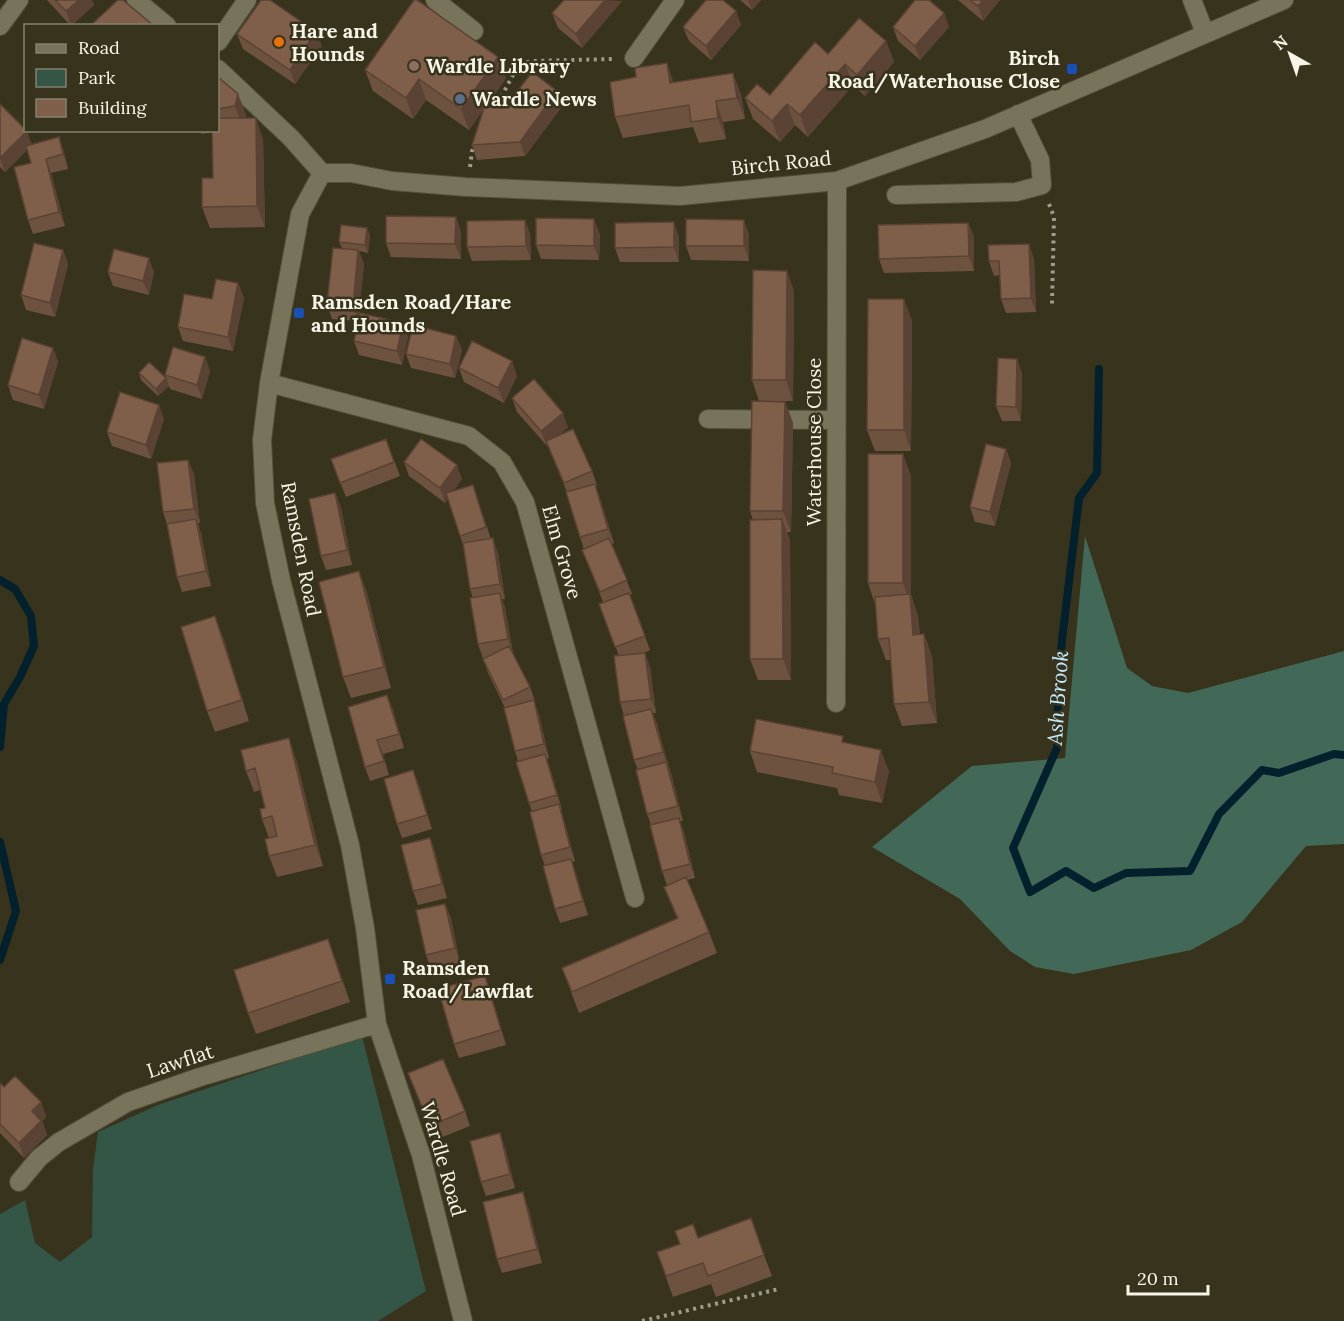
<svg xmlns="http://www.w3.org/2000/svg" width="1344" height="1321" viewBox="0 0 1344 1321" font-family="Lora,serif">
<style>
.green{fill:#345646}
.forest{fill:#426957}
.lines{fill:none;stroke-linecap:round;stroke-linejoin:round}
.stream{stroke:#02212d;stroke-width:8}
.minor-casing{stroke:#534f3c;stroke-width:20}
.path{stroke:#a09c8b;stroke-width:4;stroke-dasharray:3 4.5;stroke-linecap:butt}
.minor{stroke:#78735b;stroke-width:18}
.wall{fill:#6e5240}
.shaded-wall{fill:#5a4234}
.building{fill:#805f4a;stroke:#5a4234;stroke-width:1.5}
.food-dot{fill:#e8710a;stroke:#38331d;stroke-width:2}
.education-dot{fill:#8d6e63;stroke:#38331d;stroke-width:2}
.transit-dot{fill:#1a4fb4;stroke:#38331d;stroke-width:2}
.service-dot{fill:#5c6f8a;stroke:#38331d;stroke-width:2}
.labels{text-anchor:middle;stroke-width:5;stroke-linejoin:round;paint-order:stroke}
.poi-label{font-size:20px;font-weight:bold;fill:#f7f5e7;stroke:#38331d;text-anchor:start}
.street-label{font-size:20px;fill:#f7f5e7;stroke:#38331d}
.water-label{font-size:21px;font-style:italic;fill:#c2ebfe;stroke:#38331d}
</style>
<rect width="100%" height="100%" fill="#38331d"/>
<path class="green" d="M362,1036L426,1291L378,1321H0V1214L25,1200L35,1243L60,1262L92,1237L93,1169L98,1132L158,1105Z"/>
<path class="forest" d="M1085,536L1127,668L1152,686L1188,693L1344,651V844L1306,846L1242,922L1191,950L1074,974L1035,967L1010,951L960,899L872,847L972,766L1065,758Z"/>
<g class="lines">
<path class="stream" d="M1099,369L1097,473L1079,498L1062,640L1058,694L1057,748L1013,848L1030,892L1066,871L1094,888L1126,873L1190,871L1219,814L1262,770L1279,773L1334,754L1344,755
M0,580L15,589L31,616L34,646L20,677L4,704L0,747
M0,842L16,911L0,960"/>
<g class="minor-casing">
<path id="minor" d="M136,0L167,26
M435,0L474,31
M1192,0L1205,33
M0,26L19,0
M218,42L247,0
M634,58L675,0
M218,69L291,138L322,173
M322,173L300,214L269,383L262,440L265,503L281,580L350,845L365,928L377,1024L421,1155L463,1321
M322,173H351L392,181L466,187L680,196L837,181L985,129L1284,0
M896,195L1016,192L1042,185L1040,160L1018,114
M269,383L469,436L502,462L525,502L635,898
M708,419L836,420
M836,703L837,181
M19,1182L39,1158L59,1142L128,1102L200,1077L377,1024"/>
</g>
<path class="path" d="M494,110L519,64L533,61L612,59
M470,167L472,151L475,145
M1049,204L1054,217L1052,304
M642,1321L779,1289"/>
<use href="#minor" class="minor"/>
</g>
<path class="wall" d="M47,0H92L94,5L71,26Z
M740,0H761L752,10Z
M958,0H1000L983,21Z
M622,1L582,48L558,28L552,13Z
M736,11L741,25L711,60L689,41L683,27Z
M944,13L949,27L920,60L898,41L893,27Z
M237,34L322,46L295,84L243,49Z
M886,41L894,62L865,96L853,85L808,137L795,125L780,142L753,119L745,98L770,95L828,54Z
M498,57L506,78L485,108L515,105L512,98L563,105L525,156L477,160L472,145L483,110L469,130L426,100L413,119L373,91L365,70Z
M218,77L238,94L246,115L245,118L263,139L265,227L210,228L202,207L213,178L212,132L202,134L198,130H218Z
M674,82L741,94L745,119L723,122L726,139L699,143L693,127L623,138L615,117Z
M0,104L32,144L59,137L64,152L68,169L51,173L65,226L33,234L28,220L31,163L27,150L5,172L0,167Z
M525,220L530,234L531,260L472,261L467,247Z
M968,223L974,237V271L884,273L879,259Z
M367,228L370,235L368,253L359,251L364,264L358,321L332,319L327,304L342,248L339,242Z
M461,231V259L391,257L386,243Z
M600,234L599,260L541,259L536,245Z
M749,234V261L691,260L686,246Z
M679,237V262H620L615,248Z
M63,250L68,264L55,317L26,310L21,295Z
M1034,258L1036,312L1006,313L1001,299L1000,275L994,276L989,261Z
M787,271L794,292L793,401H759L752,380Z
M108,272H154L149,295L113,286Z
M238,283L244,298L233,351L183,341L178,327L212,299Z
M912,320L911,451H875L867,430Z
M456,336L462,350L455,378L411,368L406,354Z
M408,337L402,365L359,355L354,341Z
M53,348L58,362L44,409L13,400L8,385Z
M205,357L210,371L202,399L170,389L169,386L158,396L141,380L139,373L166,378L165,375Z
M459,368L517,376L504,403L464,382Z
M1022,373L1021,421H1002L996,406Z
M512,398L568,427L558,436L592,471L597,485L596,486L614,543L612,544L632,594L630,595L650,650L644,653H645L650,667L656,713H653L672,777L683,821H680L684,832L695,878L687,880L709,932L717,953L579,1013L562,968L677,919L664,887L671,884L667,885L662,871L651,825L647,814L638,770L634,760L624,716L620,702L619,656L599,604L603,602L582,550L584,549L580,537L567,492L547,445V446L517,412Z
M785,402L793,423L791,532H787L790,540L791,680H758L750,659L753,520L750,511Z
M164,419L151,459L112,446L107,432Z
M386,439L400,476L346,497L331,459Z
M1006,449L1011,463L995,526L975,522L970,507Z
M188,460L194,474L200,523H198L201,533L211,586L182,592L177,577L167,524L163,512Z
M404,462L462,479L453,491L473,485L491,539L498,553L505,599H502L505,608L513,653L530,687L535,701L534,702L539,715L549,758L547,759L562,809L561,810L575,861L572,862L588,915L560,923L555,909L545,866L541,855L532,812L529,803L518,761L515,751L505,708L488,673L478,644L473,598L470,589L463,545L448,498L445,503L409,476Z
M911,475V595L918,616L920,635L924,634L932,656L937,723L902,726L894,704L891,660H886L878,639L875,604L868,583Z
M335,493L341,508L352,565L326,570L321,556Z
M359,571L367,593L391,688L351,698L343,677Z
M223,637L249,721L215,732L207,711Z
M387,695L393,710L404,748L383,754L389,775L370,781L365,767Z
M846,743L889,771L882,803L839,795L837,788L757,772L750,751Z
M296,759L323,866L277,877L269,856V838L262,819L265,808L260,790L254,792L246,771Z
M413,770L432,829L402,838L397,824Z
M430,838L435,852L447,898L418,905L413,891Z
M445,904L451,918L460,963L431,969L426,955Z
M328,939L350,1002L256,1034L248,1013Z
M490,990L506,1045L459,1058L454,1044Z
M408,1073L465,1111L470,1126L435,1140Z
M0,1083L4,1087L41,1102L46,1117L42,1121L47,1135L24,1158L0,1133Z
M505,1147L515,1188L486,1196L481,1182Z
M528,1207L542,1263L502,1273L497,1259Z
M698,1238L764,1255L772,1276L716,1297L711,1284L673,1297L657,1252Z"/>
<path class="shaded-wall" d="M79,0H92L94,5L71,26L66,11Z
M605,0L622,1L582,48L576,34Z
M748,0H761L752,10Z
M983,0H1000L983,21L978,6Z
M736,11L741,25L711,60L706,46Z
M944,13L949,27L920,60L915,46Z
M316,32L322,46L295,84L290,70Z
M886,41L894,62L865,96L857,75Z
M498,57L506,78L469,130L461,109Z
M667,63L674,84L670,83Z
M845,64L853,85L808,137L800,115Z
M733,73L741,94L745,119L737,98Z
M419,79L426,100L413,119L406,98Z
M557,91L563,105L525,156L520,142Z
M238,94L246,115L242,127L235,106Z
M716,101L723,122L726,139L718,118Z
M787,104L795,125L780,142L772,121Z
M256,118L263,139L265,227L257,206Z
M27,131L32,145L5,172L0,158Z
M59,137L64,152L68,169L63,154Z
M46,159L51,173L65,226L59,212Z
M456,217L461,231V259L455,244Z
M594,219L600,234L599,260L594,246Z
M525,220L530,234L531,260L526,246Z
M744,220L749,234V261L744,246Z
M674,222L679,237V262L674,247Z
M968,223L974,237V271L969,256Z
M367,228L370,235L368,253L365,245Z
M1029,244L1034,258L1036,312L1031,298Z
M63,250L68,264L55,317L50,303Z
M358,250L364,264L358,321L353,307Z
M149,258L154,272L149,295L143,281Z
M787,271L794,292L793,401L786,380Z
M238,283L244,298L233,351L228,337Z
M904,299L912,320L911,451L904,430Z
M403,323L408,337L402,365L397,351Z
M456,336L462,350L455,378L450,364Z
M53,348L58,362L44,409L39,395Z
M205,357L210,371L202,399L197,385Z
M1017,359L1022,373L1021,421L1016,407Z
M512,361L517,376L504,403L498,388Z
M166,378L169,386L158,396L156,389Z
M785,402L793,423L791,532L783,511Z
M159,405L164,419L151,459L146,445Z
M563,413L568,427L547,446L541,431Z
M1006,449L1011,463L995,526L990,512Z
M903,454L911,475V595L918,616L921,657L913,635L911,604L903,583Z
M188,460L194,474L200,523L194,509Z
M457,465L462,479L445,503L440,488Z
M595,484L600,498L614,543L608,529Z
M335,493L341,508L352,565L347,550Z
M196,519L201,533L211,586L206,571Z
M782,519L790,540L791,680L783,659Z
M493,538L498,553L505,599L500,584Z
M359,571L367,593L391,688L384,667Z
M500,593L505,608L513,653L508,639Z
M215,616L223,637L249,721L242,700Z
M924,634L932,656L937,723L929,702Z
M645,653L650,667L656,713L651,699Z
M387,695L393,710L404,748L399,734Z
M534,700L539,715L549,758L544,744Z
M651,709L657,723L668,766L672,777L683,821L678,806Z
M289,738L296,759L323,866L315,845Z
M377,740L383,754L389,775L384,761Z
M881,750L889,771L882,803L875,782Z
M545,754L550,768L562,809L557,795Z
M413,770L419,784L432,829L427,815Z
M559,804L564,819L575,861L570,847Z
M679,818L684,832L695,878L690,864Z
M430,838L435,852L447,898L442,884Z
M571,859L576,873L588,915L583,901Z
M445,904L451,918L460,963L455,948Z
M328,939L336,960L350,1002L342,981Z
M485,976L490,990L506,1045L501,1030Z
M41,1102L46,1117L42,1121L47,1135L24,1158L19,1143L32,1111Z
M500,1133L505,1147L515,1188L510,1174Z
M523,1192L528,1207L542,1263L537,1249Z"/>
<path class="building" d="M55,0H79L66,11Z
M118,0H123L154,26H90Z
M261,0H270L316,32L290,70L237,34Z
M414,0H417L498,57L461,109L419,79L406,98L365,70Z
M564,0H605L576,34L552,13Z
M706,0H723L736,11L706,46L683,27Z
M915,0H929L944,13L915,46L893,27Z
M970,0H983L978,6Z
M859,18L886,41L857,75L845,64L800,115L787,104L772,121L745,98L757,84L770,95L815,42L828,54Z
M667,63L670,83L733,73L737,98L716,101L718,118L691,122L689,105L615,117L610,82L636,77L635,68Z
M532,72L557,91L520,142L472,145L484,108L520,104L512,98Z
M218,77L238,94L235,106L218,109Z
M0,104L27,131L0,158Z
M218,118H256L257,206L202,207V178H213L212,130H218Z
M59,137L63,154L46,159L59,212L28,220L14,167L31,163L26,146Z
M386,216L456,217L455,244L386,243Z
M536,218L594,219V246L536,245Z
M686,219L744,220V246H686Z
M525,220L526,246L467,247V221Z
M674,222V247L615,248V223Z
M968,223L969,256L879,259L878,225Z
M341,225L367,228L365,245L339,242Z
M34,243L63,250L50,303L21,295Z
M1029,244L1031,298L1001,299L999,261H989L988,245Z
M333,248L358,250L353,307L327,304Z
M114,249L149,258L143,281L108,272Z
M753,270L787,271L786,380H752Z
M216,279L238,283L228,337L178,327L184,294L212,299Z
M868,299H904V430H867Z
M360,313L403,323L397,351L354,341Z
M413,325L456,336L450,364L406,354Z
M22,338L53,348L39,395L8,385Z
M472,341L512,361L498,388L459,368Z
M173,347L205,357L197,385L165,375Z
M998,358L1017,359L1016,407L996,406Z
M149,362L166,378L156,389L139,373Z
M534,379L563,413L541,431L512,398Z
M120,392L159,405L146,445L107,432Z
M752,401L785,402L783,511H750Z
M573,429L592,471L564,483L546,441Z
M386,439L394,462L340,483L331,459Z
M421,439L457,465L440,488L404,462Z
M986,444L1006,449L990,512L970,507Z
M868,454H903V583H868Z
M188,460L194,509L163,512L157,463Z
M595,484L608,529L580,537L566,492Z
M473,485L486,527L460,536L446,493Z
M335,493L347,550L321,556L309,499Z
M196,519L206,571L177,577L167,524Z
M782,519L783,659H750V520Z
M493,538L500,584L470,589L463,543Z
M609,538L627,580L600,592L582,550Z
M359,571L384,667L343,677L319,582Z
M500,593L508,639L478,644L470,598Z
M629,593L645,636L615,647L599,604Z
M910,594L913,635L924,634L929,702L894,704L889,638L878,639L875,597Z
M215,616L242,700L207,711L181,627Z
M509,646L530,687L503,700L483,659Z
M645,653L651,699L620,702L614,656Z
M387,695L399,734L377,740L384,761L365,767L348,707Z
M534,700L544,744L515,751L504,708Z
M651,709L663,752L634,760L623,716Z
M756,719L843,736L842,742L881,750L875,782L832,773L833,767L750,751Z
M289,738L315,845L269,856L265,839L277,836L272,816L262,819L260,809L265,808L255,768L246,771L241,750Z
M545,754L557,795L529,803L516,762Z
M666,762L678,806L647,814L636,770Z
M413,770L427,815L397,824L384,779Z
M559,804L570,847L541,855L530,812Z
M679,818L690,864L662,871L650,825Z
M430,838L442,884L413,891L401,845Z
M571,859L583,901L555,909L543,866Z
M686,877L709,932L572,992L562,968L678,918L664,887Z
M445,904L455,948L426,955L416,910Z
M328,939L342,981L248,1013L234,970Z
M485,976L501,1030L454,1044L438,989Z
M443,1059L465,1111L430,1126L408,1073Z
M15,1076L41,1102L32,1111L41,1121L19,1143L0,1124V1083L4,1087Z
M500,1133L510,1174L481,1182L470,1141Z
M523,1192L537,1249L497,1259L483,1202Z
M751,1218L764,1255L708,1276L703,1263L666,1276L657,1252L680,1244L675,1231L693,1224L698,1238Z"/>
<circle class="food-dot" cx="279" cy="42" r="6"/>
<circle class="education-dot" cx="414" cy="66" r="6"/>
<g class="transit-dot">
<rect x="1066" y="63" width="12" height="12" rx="3"/>
<rect x="293" y="307" width="12" height="12" rx="3"/>
<rect x="384" y="973" width="12" height="12" rx="3"/>
</g>
<circle class="service-dot" cx="460" cy="99" r="6"/>
<g class="labels">
<g class="poi-label">
<text x="291" y="38">Hare and<tspan x="291" dy="23">Hounds</tspan></text>
<text x="1060" y="65" text-anchor="end">Birch<tspan x="1060" dy="23">Road/Waterhouse Close</tspan></text>
<text x="426" y="73">Wardle Library</text>
<text x="472" y="106">Wardle News</text>
<text x="311" y="309">Ramsden Road/Hare<tspan x="311" dy="23">and Hounds</tspan></text>
<text x="402" y="975">Ramsden<tspan x="402" dy="23">Road/Lawflat</tspan></text>
</g>
<g class="street-label">
<text transform="translate(781 163) rotate(-6)" y="7">Birch Road</text>
<text transform="translate(814 442) rotate(-90)" y="7">Waterhouse Close</text>
<text transform="translate(301 549) rotate(79)" y="7">Ramsden Road</text>
<text transform="translate(562 552) rotate(74)" y="7">Elm Grove</text>
<text transform="translate(180 1061) rotate(-18)" y="7">Lawflat</text>
<text transform="translate(443 1159) rotate(74)" y="7">Wardle Road</text>
</g>
<g class="water-label">
<text transform="translate(1058 698) rotate(-86)" y="7">Ash Brook</text>
</g>
</g>
<rect x="24" y="24" width="195" height="108" fill="#38331d" stroke="#84816e" stroke-width="1.5"/>
<rect x="36" y="44" width="30" height="9" fill="#78735b" stroke="#84816e" stroke-width="1.5"/>
<text x="78" y="54" font-size="18" fill="#f7f5e7">Road</text>
<rect x="36" y="69" width="30" height="18" fill="#345646" stroke="#84816e" stroke-width="1.5"/>
<text x="78" y="84" font-size="18" fill="#f7f5e7">Park</text>
<rect x="36" y="99" width="30" height="18" fill="#805f4a" stroke="#84816e" stroke-width="1.5"/>
<text x="78" y="114" font-size="18" fill="#f7f5e7">Building</text>
<g transform="translate(1290 54) rotate(320)" stroke="#38331d" stroke-width="4.5" paint-order="stroke">
<path d="M0-4.5L10 22L0 15L-10 22Z" fill="#f7f5e7"/>
<text y="-9" font-size="16" font-weight="bold" text-anchor="middle" fill="#f7f5e7">N</text>
</g>
<path d="M1128 1285v9h80v-9" fill="none" stroke="#f7f5e7" stroke-width="3"/>
<text x="1137" y="1285" font-size="18" fill="#f7f5e7" stroke="#38331d" stroke-width="4.5" paint-order="stroke">20 m</text>
</svg>
